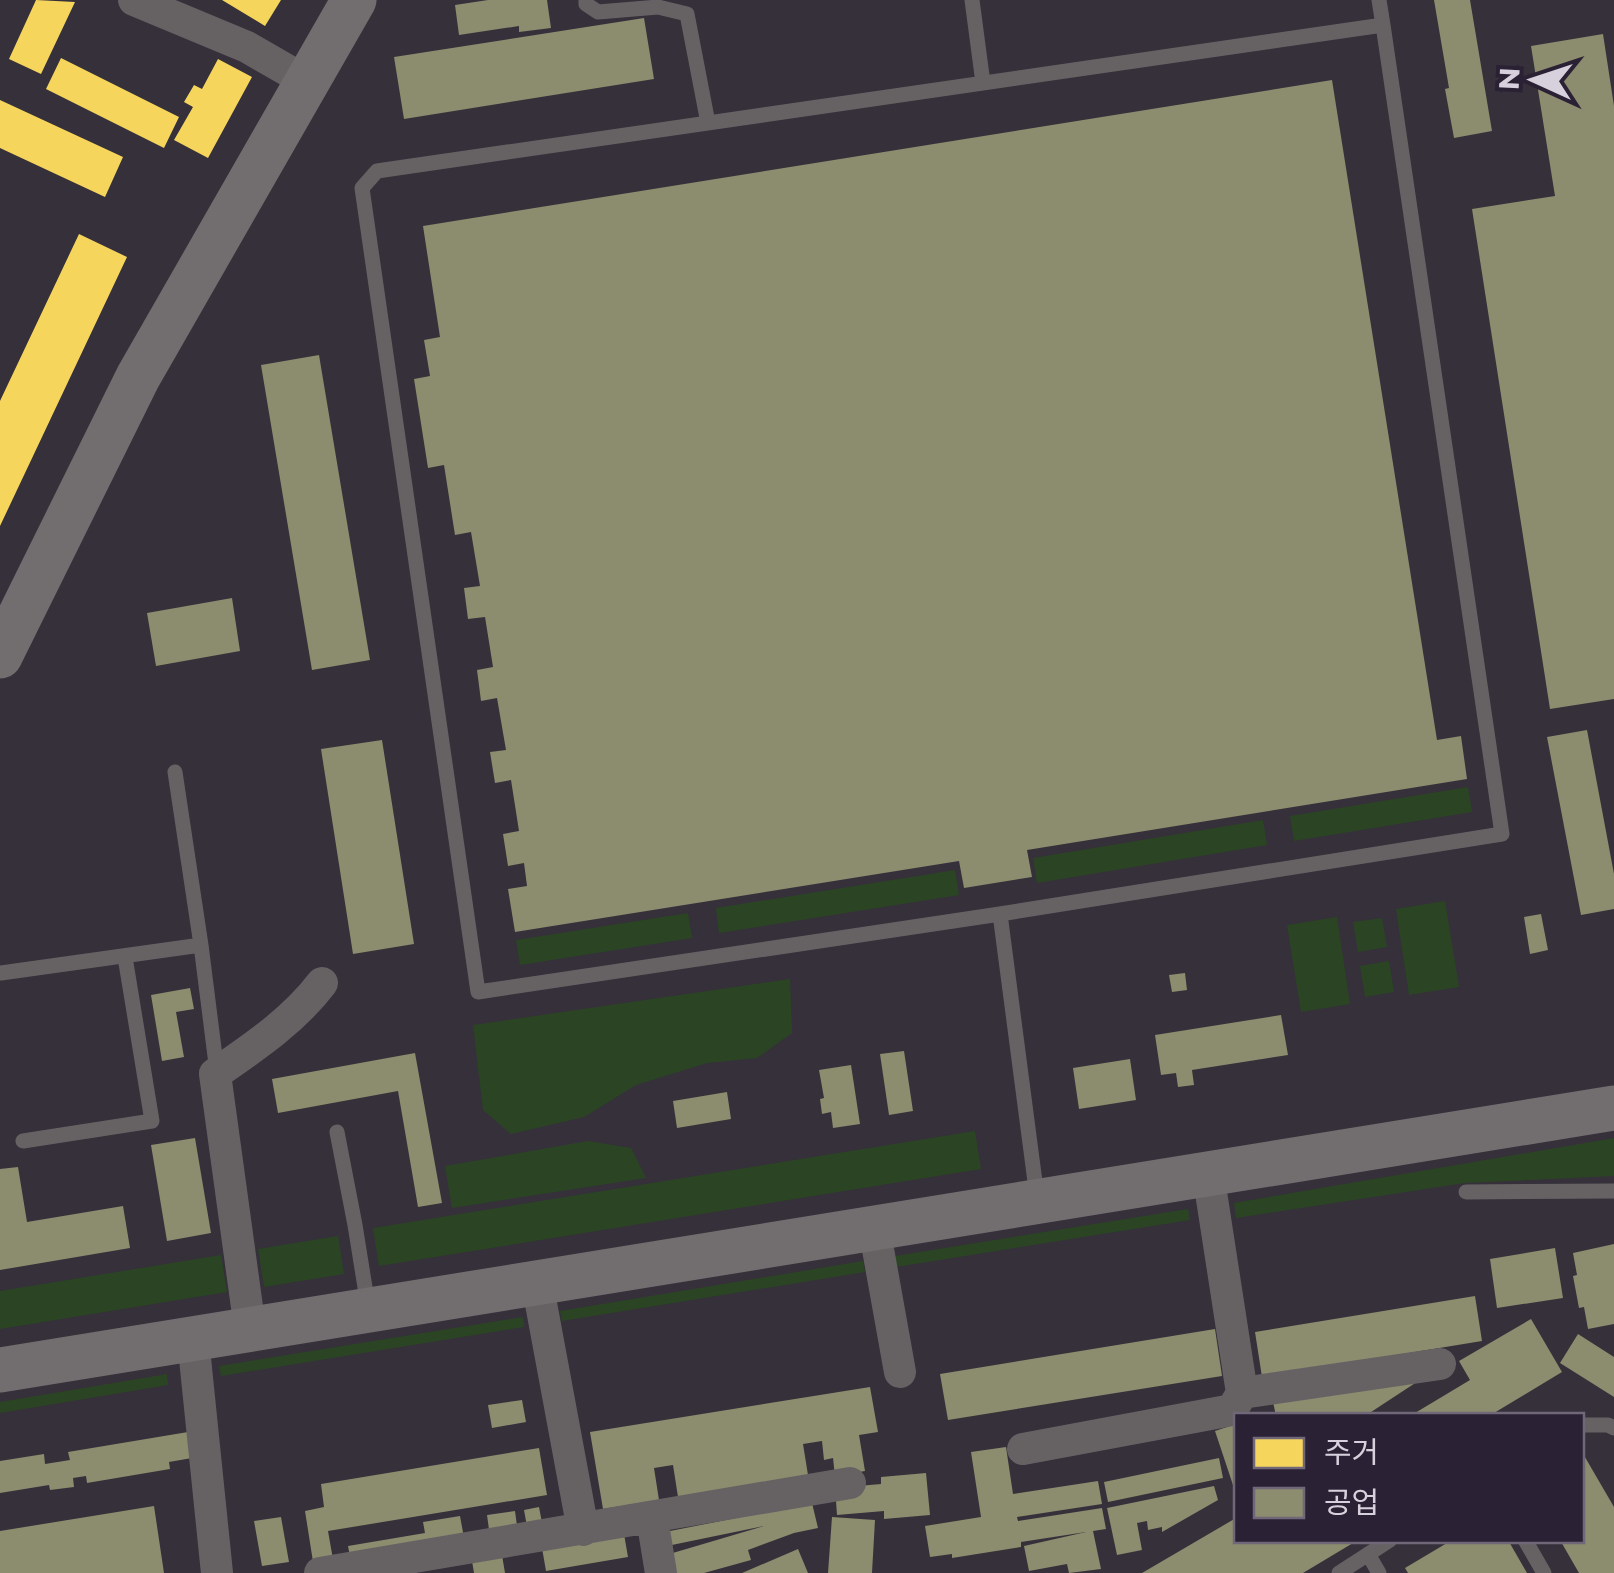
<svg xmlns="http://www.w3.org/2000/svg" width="1614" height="1573" viewBox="0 0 1614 1573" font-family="Montserrat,'Noto Sans KR',sans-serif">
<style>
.green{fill:#2b4524}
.homes{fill:#f6d55c}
.industry{fill:#8c8c6e}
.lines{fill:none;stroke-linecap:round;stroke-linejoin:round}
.lane{stroke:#666264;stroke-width:15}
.street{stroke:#666264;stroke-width:32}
.secondary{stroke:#726d6f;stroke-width:45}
</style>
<rect width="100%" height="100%" fill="#35303a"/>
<path class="green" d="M1468,787L1472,812L1294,841L1290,816Z
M1263,820L1267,845L1037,883L1033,858Z
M955,870L959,895L719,933L716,908Z
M1445,901L1459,987L1409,995L1396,909Z
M688,913L692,938L520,965L516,940Z
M1337,917L1350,1004L1301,1012L1287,925Z
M1382,918L1387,947L1358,952L1353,922Z
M1389,961L1394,992L1365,997L1360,966Z
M790,979L792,1033L757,1058L707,1063L636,1085L584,1117L511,1134L483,1110L473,1025Z
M975,1131L981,1169L379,1266L373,1228Z
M1614,1138V1176L1465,1183L1236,1218L1234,1203Z
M588,1141L631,1148L646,1178L452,1208L445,1166Z
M1188,1209L1190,1220L896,1267L895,1256Z
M338,1236L344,1274L264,1287L258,1249Z
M221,1255L227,1292L0,1329V1291Z
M863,1261L865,1272L562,1321L560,1311Z
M523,1317L524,1327L221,1376L219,1366Z
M167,1374L168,1385L0,1413V1402Z"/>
<path class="homes" d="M36,0L75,2L41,74L9,59Z
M222,0H281L265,26Z
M61,58L179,117L164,148L46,89Z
M218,59L252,77L208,158L174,140L193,107L184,102L194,85L202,89Z
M0,100L123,157L105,197L0,148Z
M79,234L127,257L0,526V401Z"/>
<path class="industry" d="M488,0H547L551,28L519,32V26L459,35L455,5Z
M1434,0H1470L1492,131L1454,138L1445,89L1449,88Z
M644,18L654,79L404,119L394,57Z
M1603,34L1614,106V699L1550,709L1472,209L1555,196L1531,46Z
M1332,80L1437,740L1461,736L1467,779L1027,850L1032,877L964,888L959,861L515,932L508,889L527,886L524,863L508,866L503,834L519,831L511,780L495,783L490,752L506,750L497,698L481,701L477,670L493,667L485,617L468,619L464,588L480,586L471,532L455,535L444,465L428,468L414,379L430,376L424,340L440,337L423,226Z
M319,355L370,660L312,670L261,365Z
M232,598L240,651L156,666L147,613Z
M1587,730L1614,874V909L1581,915L1547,737Z
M382,740L414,944L353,954L321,749Z
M1541,914L1548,950L1530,954L1524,917Z
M1185,973L1187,990L1172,992L1169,975Z
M190,988L194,1009L176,1012L184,1057L162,1061L151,995Z
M1281,1015L1288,1055L1192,1070L1194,1085L1178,1087L1176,1073L1161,1075L1155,1035Z
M904,1051L913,1111L889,1115L880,1054Z
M415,1053L442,1203L418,1207L398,1091L278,1113L272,1079Z
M1130,1059L1136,1100L1079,1109L1073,1068Z
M851,1065L860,1124L833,1128L831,1112L822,1114L820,1099L824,1098L819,1070Z
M727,1092L731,1119L677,1128L673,1101Z
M195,1138L211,1233L167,1241L151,1145Z
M18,1167L27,1222L123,1206L130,1248L0,1270V1169Z
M1614,1244V1324L1588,1329L1584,1307L1579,1308L1573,1276L1577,1275L1573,1253Z
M1555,1248L1563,1298L1497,1308L1490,1259Z
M1475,1296L1482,1341L1262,1377L1255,1332Z
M1531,1319L1562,1372L1489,1416H1410L1470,1380L1459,1361Z
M1215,1329L1222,1376L948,1420L940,1374Z
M1578,1334L1614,1357V1397L1560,1363Z
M1429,1374L1365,1416H1276L1273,1402Z
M870,1387L878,1432L859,1435L865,1471L835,1476L833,1458L824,1460L822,1441L803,1444L808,1475L678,1497L673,1465L654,1468L659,1500L603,1509L590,1432Z
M522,1400L526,1422L492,1428L488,1405Z
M1236,1424V1494L1215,1431Z
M188,1432L192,1458L169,1462L170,1469L87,1483L86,1476L73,1478L74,1487L50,1490L49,1485L0,1493V1461L44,1454L45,1464L70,1460L68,1452Z
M1006,1447L1013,1494L1098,1481L1102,1504L1017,1517L1018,1521L1102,1508L1106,1529L1093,1531L1101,1569L1069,1573L1067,1564L1029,1571L1024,1546L1086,1532L1021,1542V1547L952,1558V1554L930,1557L925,1526L981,1517L971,1452Z
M539,1448L547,1495L328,1531L334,1565L314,1568L305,1511L324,1507L321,1484Z
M1582,1452L1614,1507V1573H1579L1560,1540H1582Z
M1219,1458L1223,1478L1108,1502L1104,1482Z
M926,1473L930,1515L884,1519V1511L837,1515L835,1488L881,1484V1477Z
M1214,1486L1218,1500L1162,1532V1527L1148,1530L1147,1521L1137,1523L1142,1550L1117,1555L1107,1508Z
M812,1503L818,1528L794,1533L748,1550L751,1560L704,1573H670L666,1555L764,1526L667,1546L665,1532Z
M154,1506L164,1573H0V1531Z
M539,1507L543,1528L528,1532L524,1510Z
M515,1511L518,1533L490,1537L487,1515Z
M460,1516L465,1543L351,1562L348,1546L425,1533L423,1522Z
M281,1517L289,1562L262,1566L254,1521Z
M832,1517L875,1520L872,1573H828Z
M1236,1518V1540H1358L1303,1573H1142Z
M624,1534L628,1557L546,1571L542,1548Z
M1452,1540H1508L1527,1573H1408L1405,1568Z
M798,1549L808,1573H742Z
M502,1555L505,1573H474L472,1561Z"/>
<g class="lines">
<path class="lane" d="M586,0V4L598,12L658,7L687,14L708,123
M972,0L983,83
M1379,0L1383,25L1502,834L1000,914L478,992L362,188L377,171L1383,25
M175,772L201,945
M1000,914L1037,1197
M1,973L201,945L217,1072
M337,1132L355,1225L368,1306
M23,1141L152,1121L125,957
M1466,1192L1614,1191
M1582,1425H1608L1614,1428
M1525,1540L1544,1573
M1368,1554L1379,1573
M1339,1573L1390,1540"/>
<path class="street" d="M134,0L247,47L306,81
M874,1227L900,1372
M537,1282L583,1530
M250,1329L215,1074C254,1047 293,1021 322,983
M193,1339L217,1573
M1242,1393L1440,1364
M1023,1449L1232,1410L1242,1393L1208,1173
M652,1518L661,1573
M320,1573L850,1483"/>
<path class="secondary" d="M0,656L138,377L354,0
M0,1370L1614,1108"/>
</g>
<rect x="1234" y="1413" width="350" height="130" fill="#2b2134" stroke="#706778" stroke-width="2.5"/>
<rect x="1254" y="1438" width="50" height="30" fill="#f6d55c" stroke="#706778" stroke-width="2.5"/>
<text x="1324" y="1463" font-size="30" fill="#d7d1dd">주거</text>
<rect x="1254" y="1488" width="50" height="30" fill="#8c8c6e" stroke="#706778" stroke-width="2.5"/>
<text x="1324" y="1513" font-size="30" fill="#d7d1dd">공업</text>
<g transform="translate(1534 80) rotate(273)" stroke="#2b2134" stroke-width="8" paint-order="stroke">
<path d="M0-8L18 38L0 25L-18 38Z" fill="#d7d1dd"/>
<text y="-15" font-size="28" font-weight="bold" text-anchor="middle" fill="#d7d1dd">N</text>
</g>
</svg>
